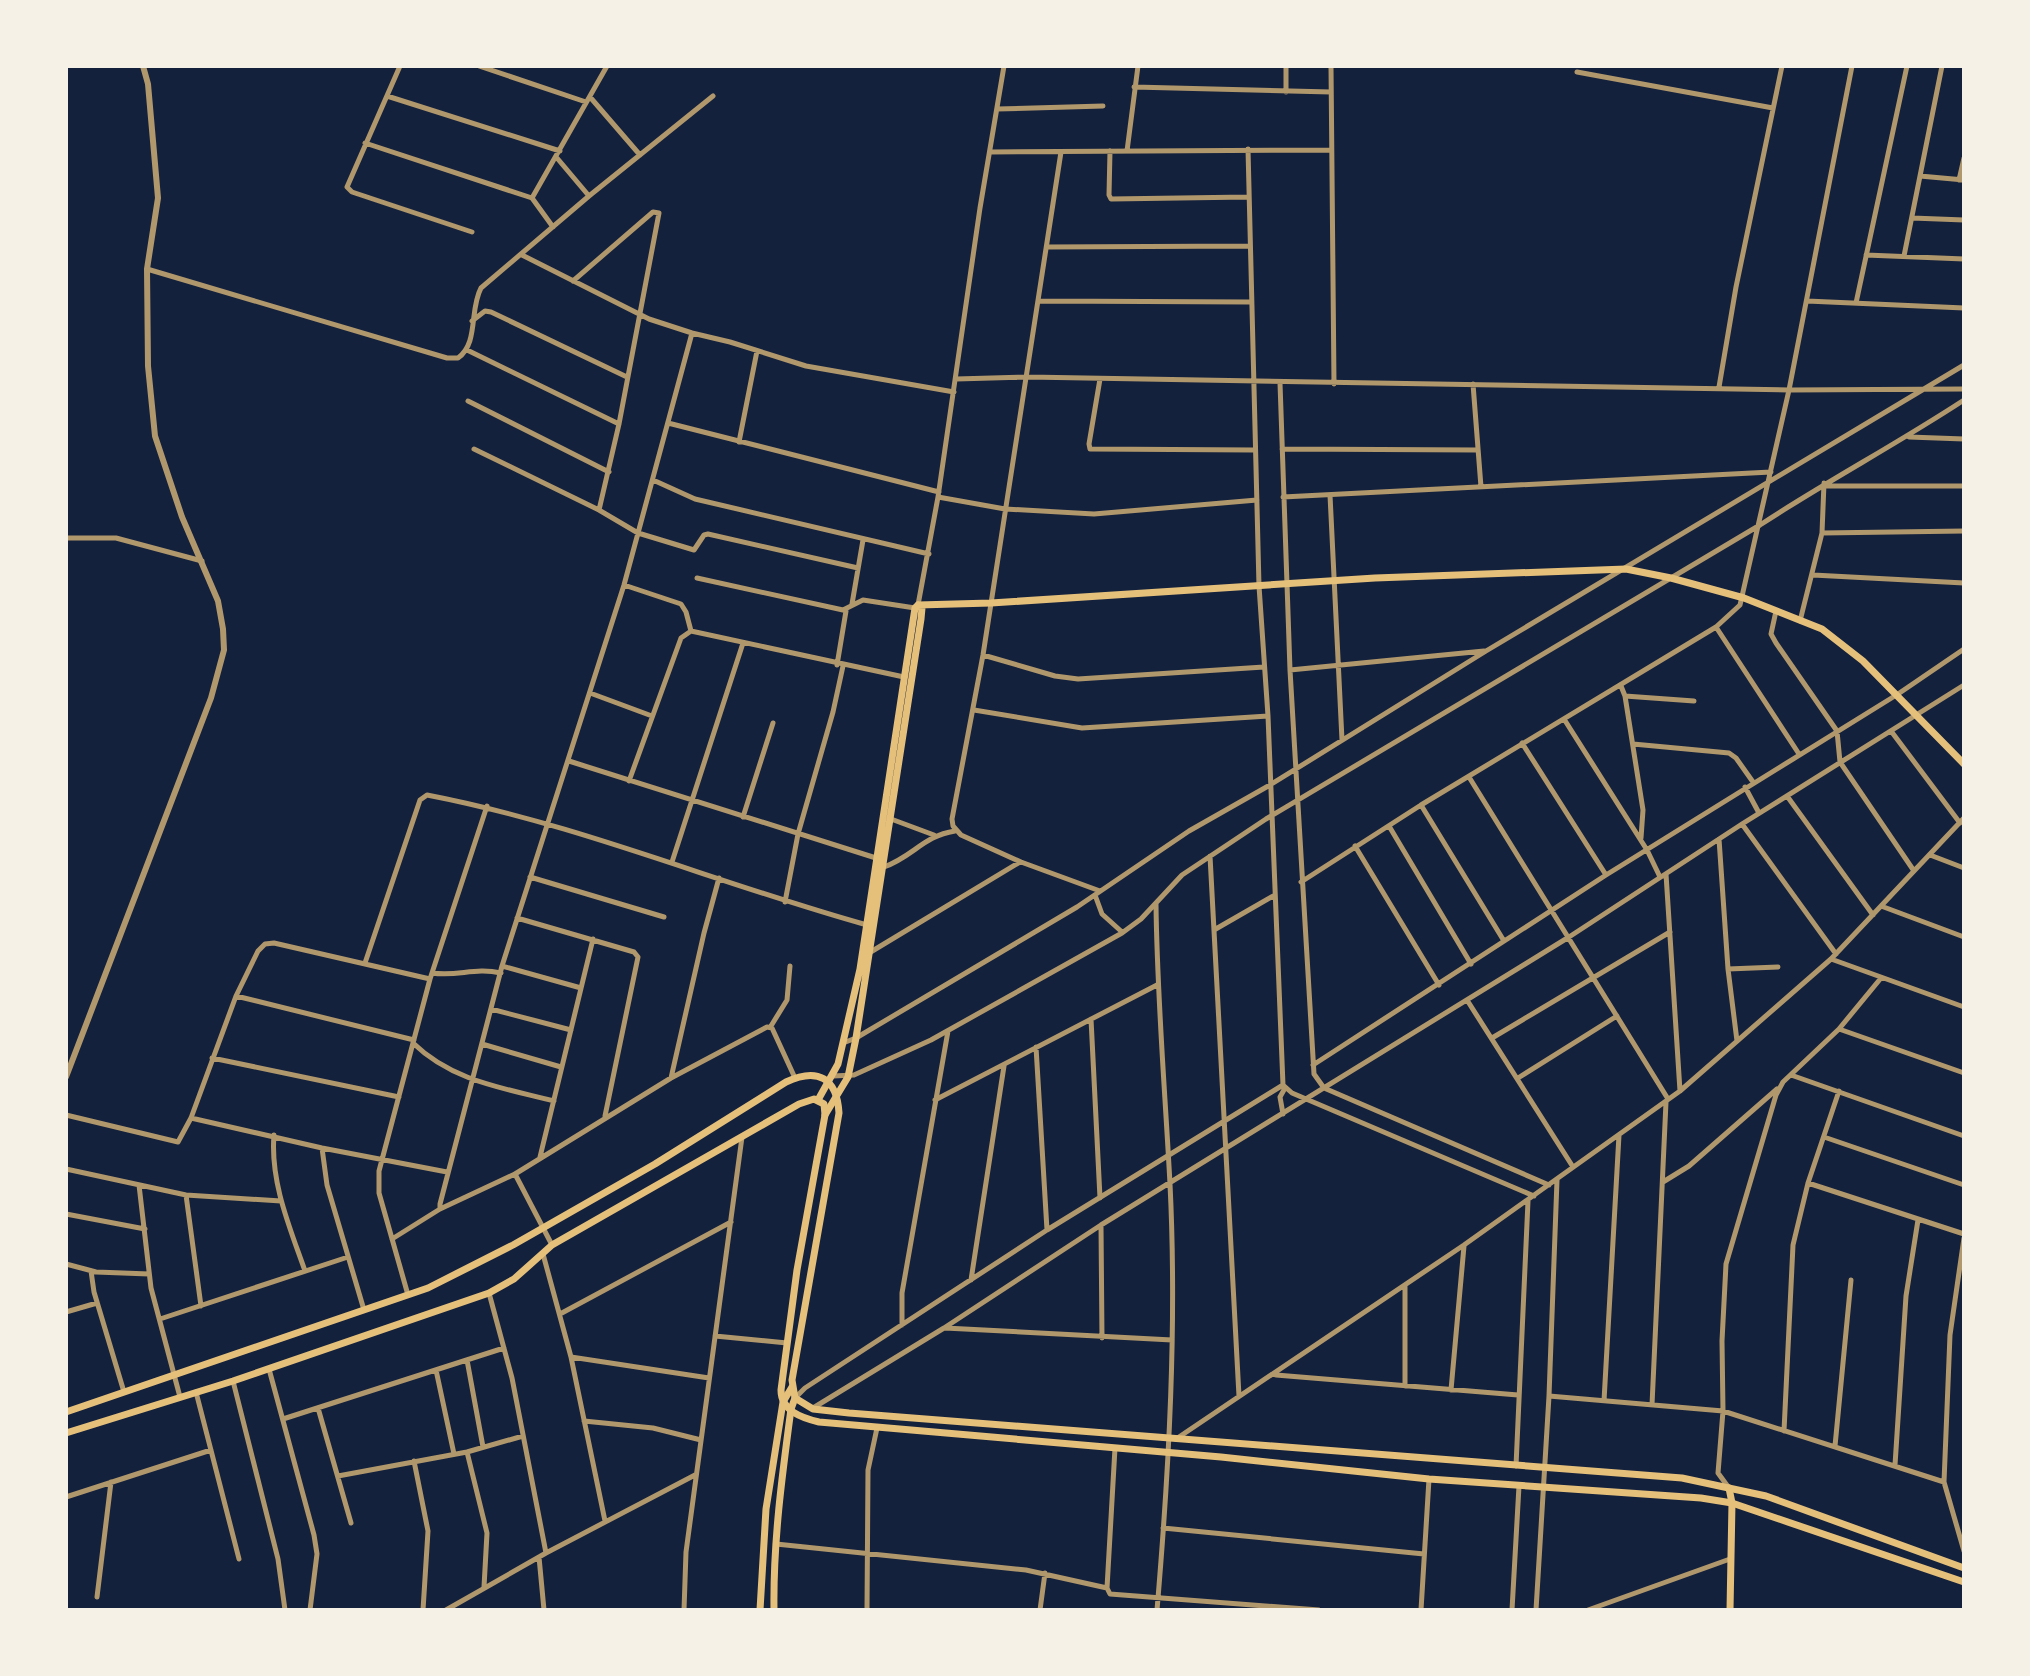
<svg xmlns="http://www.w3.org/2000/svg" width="2030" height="1676" viewBox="0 0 2030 1676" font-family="Mulish,sans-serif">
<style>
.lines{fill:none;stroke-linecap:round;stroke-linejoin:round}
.minor{stroke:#b1986c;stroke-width:5}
.tertiary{stroke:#b1986c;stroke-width:6}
.secondary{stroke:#e5c07b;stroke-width:7}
.primary{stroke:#e5c07b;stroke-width:7}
</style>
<rect width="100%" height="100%" fill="#14213d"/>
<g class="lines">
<path class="minor" d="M400,66L347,187L352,192L472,232
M479,66L586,102
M1286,66V92
M1331,66L1334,384
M1577,72L1773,108
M1134,87L1331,92
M387,96L560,151
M590,97L640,155
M997,109L1103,106
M365,143L532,198L607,66
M1248,149L1259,586L1268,716L1283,1085L1292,1093L1534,1196
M1110,151L1109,195L1111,199L1248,197
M1127,151L1138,66
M990,152L1331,150
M1061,152L983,655L952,819L953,826L961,835L1021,862L1100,891
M557,158L589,196
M1920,176L1964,180
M1959,180L1964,158
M532,198L553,227
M1912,218L1964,220
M1047,247L1249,246
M522,255L649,319L692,333L730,342L806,366L954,392
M1866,255L1964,259
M1904,256L1942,66
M147,269L447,358H458C479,343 469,310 481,288L589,196L713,96
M573,281L653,212L659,213L619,424L599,510
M1039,301L1250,302
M1807,301L1964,308
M1856,303L1907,66
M472,321L485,311L491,312L627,377
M467,350L619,424
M956,379L1028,377L1789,390L1964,389
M1100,379L1089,444L1090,449L1254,450
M1280,383L1290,670L1314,1074L1324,1088L1549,1185
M1473,384L1481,487
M1719,387L1736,287L1782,66
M468,401L609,472
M668,423L939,492
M1909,437L1964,439
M739,442L757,351
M474,449L599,510L638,533L694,550L704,535L708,534L858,568
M1282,449L1478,450
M653,480L695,499L929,554
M1825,486H1964
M1330,495L1342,740
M938,497L1005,509L1094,514L1257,500
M1283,497L1771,472
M1822,533L1964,531
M66,538H116L202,561
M1813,575L1964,583
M697,578L843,610L863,600L915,608
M624,585L681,604L686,612L691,631
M852,604L863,540
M918,605L938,497L980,208L1004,66
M1776,611L1771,634L1776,643L1837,731L1840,762L1914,871
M1800,621L1822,533L1824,483
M1716,627L1799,754
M983,655L1055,676L1078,679L1264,667
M837,665L846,611
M1290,670L1484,651
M1621,686L1625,696L1643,810L1641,838
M590,693L652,716
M1625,696L1694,701
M974,710L1082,728L1268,716
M1564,719L1647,850L1660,877
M1891,731L1960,823
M1522,743L1606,875
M1633,744L1729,753L1736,758L1753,782
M569,761L876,858
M1469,777L1668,1099
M629,781L681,638L691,631L904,677
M1745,787L1759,813
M1787,796L1873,915
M1421,805L1504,941
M743,817L773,723
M891,819L934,835
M1742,824L1836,954
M1389,826L1471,964
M1719,839L1728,969L1737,1041
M1355,846L1439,985
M1930,855L1964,868
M1210,856L1239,1396
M672,862L743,643
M884,867C914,856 923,836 955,831
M1666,874L1680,1091
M530,877L664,917
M1301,882L1421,805L1716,627L1740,605L1789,390L1852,66
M1095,895L1102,914L1122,932
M785,902L798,834L833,712L843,666
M1156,904C1157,997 1165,1090 1170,1184C1177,1325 1169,1469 1157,1610
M1881,906L1964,937
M517,918L634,952L638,957L605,1116
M1214,930L1275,895
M869,953L1020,862
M1831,959L1964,1007
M365,963L420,800L427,795C578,824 719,884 867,925
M502,966L581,988
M1728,969L1778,967
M432,973C458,977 474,967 501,973
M236,996L414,1040
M1467,1000L1573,1167
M491,1009L571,1030
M1091,1019L1100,1198
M771,1026L787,1000L790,966
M1839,1029L1964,1073
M1492,1038L1670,932
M413,1043C452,1081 503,1088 554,1101
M843,1043L856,1038L1077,907L1189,831L1270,785L1486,651L1964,365
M482,1044L561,1067
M1036,1047L1047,1230
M212,1058L399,1097
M1313,1065L1606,875L1898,694L1964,649
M1791,1075L1964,1136
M833,1076L854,1075L931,1040L1122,933L1141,919L1182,875L1266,819L1760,525C1827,481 1897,444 1964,400
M671,1078L704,933L719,878
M1518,1078L1617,1016
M935,1100L1157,985
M1283,1114L1280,1097L1285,1088
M66,1115L178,1142L191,1118L236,996L258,951L265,944L274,943L430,979
M191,1118L322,1148L447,1172
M274,1135C270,1182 290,1228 305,1271
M1824,1137L1964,1185
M322,1148L327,1185L364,1310
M540,1157L593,939
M66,1169L186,1195L281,1201
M515,1174L671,1078L767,1027L772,1028L795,1078
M1663,1182L1689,1166L1777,1089
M1808,1183L1964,1234
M139,1185L151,1288L180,1397
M186,1195L201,1306
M66,1214L145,1229
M1101,1225L1102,1338
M1964,1238L1950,1335L1944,1482L1964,1551
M392,1239L440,1209
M552,1245L515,1174L440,1209V1204L502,966L624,585L692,333
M543,1254L571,1357L605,1521
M66,1264L96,1272L149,1274
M91,1271L94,1292L124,1392
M971,1280L1004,1066
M489,1293L512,1378L546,1553
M408,1295L379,1193V1171L430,979L487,806
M66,1312L97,1303
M560,1314L731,1222
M160,1319L348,1257
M902,1325V1293L948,1031
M945,1328L1172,1340
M715,1336L787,1343
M571,1357L709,1378
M467,1360L483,1447
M269,1369L314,1535L317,1554L310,1610
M436,1370L454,1454
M1276,1375L1518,1395
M233,1381L278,1559L285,1610
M1405,1386V1286
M1451,1390L1464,1246
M196,1392L239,1559
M1549,1396L1723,1411L1944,1482
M796,1397L805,1388L1047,1230L1283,1085
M1604,1401L1619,1135
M1652,1405L1666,1102
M318,1408L351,1523
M813,1408L944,1328L1101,1225L1569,937L1742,824L1964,685
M283,1419L504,1348
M584,1421L653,1428L701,1440
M1784,1431L1793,1245L1808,1183L1839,1091
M1176,1439L1464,1245L1680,1091L1831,959L1964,818
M1835,1446L1851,1280
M1115,1448L1107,1588L1110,1594L1319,1610
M467,1452L487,1533L484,1587
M414,1461L428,1531L423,1610
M1895,1465L1906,1296L1918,1220
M1516,1466L1528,1201
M338,1476L467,1452L523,1436
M1729,1488L1718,1473L1723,1411L1722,1341L1726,1264L1776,1095L1783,1082L1839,1029L1881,978
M66,1497L211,1450
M1163,1528L1424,1554
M776,1544L1026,1570L1107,1588
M539,1557L544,1610
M97,1597L111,1482
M446,1610L546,1553L695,1475
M684,1610L686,1552L742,1137
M867,1610L868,1470L877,1428
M1040,1610L1045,1573
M1421,1610L1429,1479
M1512,1610L1519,1486
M1536,1610L1549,1396L1557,1180
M1588,1610L1730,1559"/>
<path class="tertiary" d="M66,1077L211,698L224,650L223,629L218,601L182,517L155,436L148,366L147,269L158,198L148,84L143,66"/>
<path class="secondary" d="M918,605L991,603L1375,578L1626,569L1671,578L1744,598L1822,629L1863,661L1964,764
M818,1100L838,1064L860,969L915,608L918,605
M825,1115L848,1077L856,1038L921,619L922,608L918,605
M1729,1488L1732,1503L1730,1610
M760,1610L766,1509L783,1402L792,1387
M774,1610C773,1543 782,1476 791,1409L795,1398"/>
<path class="primary" d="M66,1412L428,1288L513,1245L655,1164L786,1082C818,1067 837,1078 839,1113L792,1380L795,1398L813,1409L849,1413L1682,1478L1766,1496L1964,1568
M66,1433L233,1381L489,1293L514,1279L552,1245L799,1104L814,1099L824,1104L825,1115L797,1270L781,1390C781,1411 802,1418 819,1422L1221,1457L1429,1479L1701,1498L1732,1503L1964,1582"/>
</g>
<rect width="2030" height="1676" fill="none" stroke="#f6f1e7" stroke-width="136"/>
</svg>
